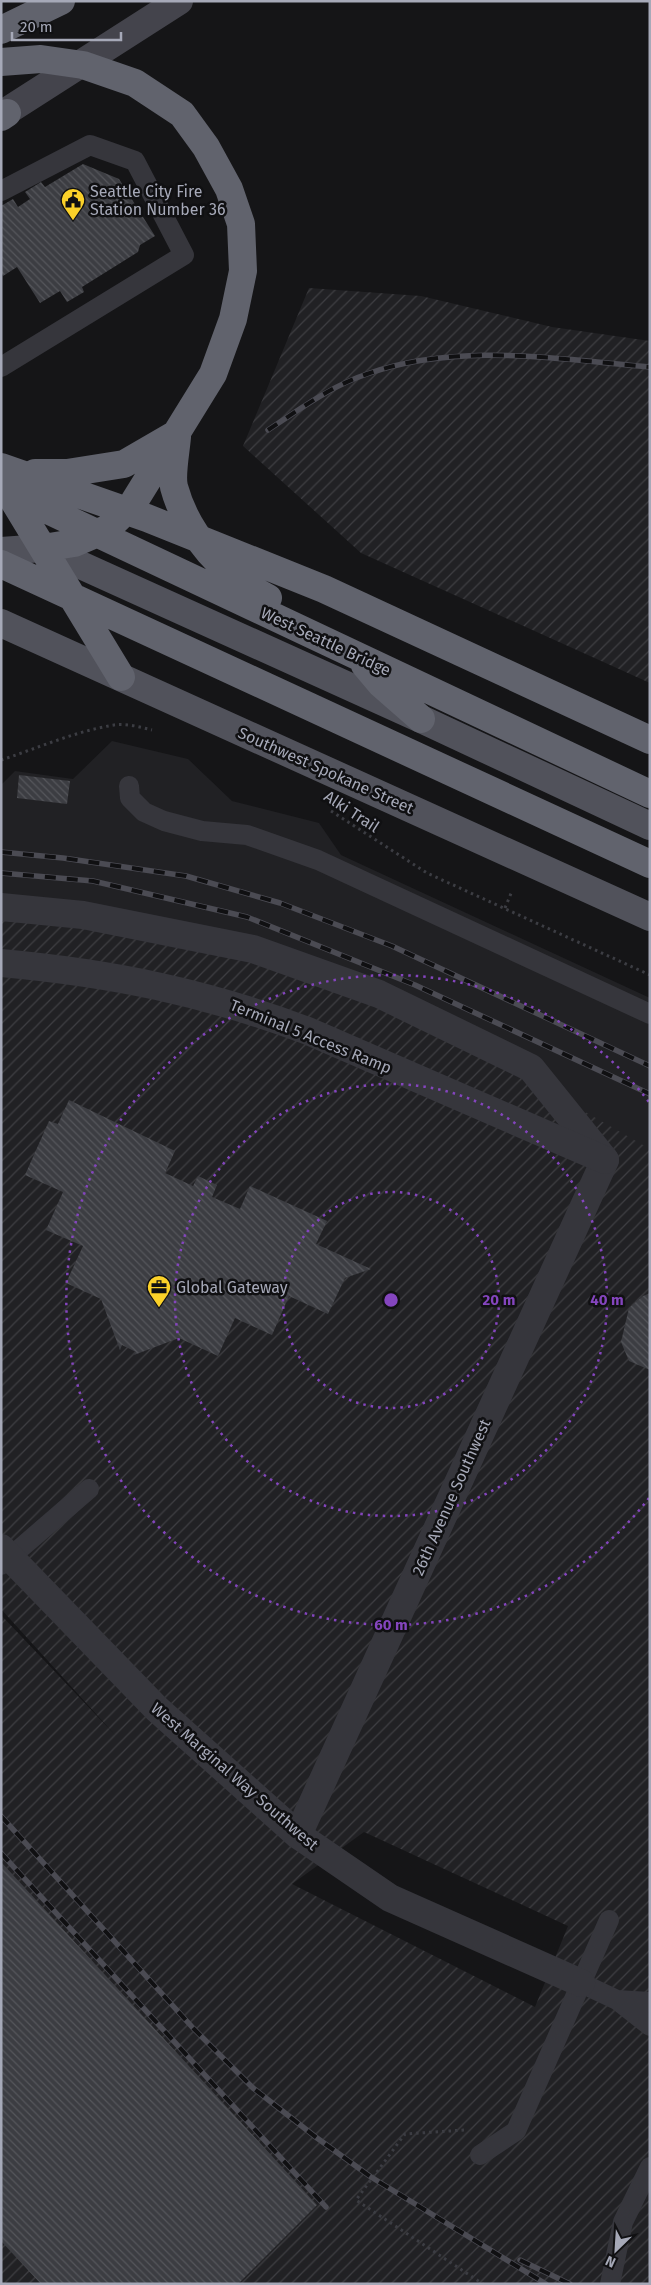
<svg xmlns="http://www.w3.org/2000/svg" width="651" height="2285" viewBox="0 0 651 2285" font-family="'Fira Sans',sans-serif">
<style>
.built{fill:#212124}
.industrial{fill:url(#industrial-furrows);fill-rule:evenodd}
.building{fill:url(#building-back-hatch)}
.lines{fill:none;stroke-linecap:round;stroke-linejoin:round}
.path{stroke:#3c3d43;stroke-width:3;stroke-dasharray:2.5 4;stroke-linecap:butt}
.service{stroke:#36363c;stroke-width:20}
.minor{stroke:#36363c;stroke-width:28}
.tertiary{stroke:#36363c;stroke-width:28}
.secondary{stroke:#44444c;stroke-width:28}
.primary{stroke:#51525b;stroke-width:28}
.motorway{stroke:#61636d;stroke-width:28}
.rail-casing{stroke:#4b4b53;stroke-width:5.5}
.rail{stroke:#101012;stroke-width:4;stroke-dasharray:11;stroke-linecap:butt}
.ring{fill:none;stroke:#8445be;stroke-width:2.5;stroke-dasharray:2.5 5}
.labels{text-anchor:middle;stroke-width:5;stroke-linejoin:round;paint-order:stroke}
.poi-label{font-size:16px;fill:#a6a9b8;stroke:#101012;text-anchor:start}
.street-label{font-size:16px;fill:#a6a9b8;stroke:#101012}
.centre{fill:#8445be;stroke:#101012;stroke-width:2.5}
.ring-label{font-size:15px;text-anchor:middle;font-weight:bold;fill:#8445be;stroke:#101012;stroke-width:5;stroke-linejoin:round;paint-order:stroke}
</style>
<defs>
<pattern id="industrial-furrows" width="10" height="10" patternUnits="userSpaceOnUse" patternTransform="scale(1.25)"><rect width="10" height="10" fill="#212124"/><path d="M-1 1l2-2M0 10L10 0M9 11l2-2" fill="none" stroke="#3e3e42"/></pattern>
<pattern id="building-back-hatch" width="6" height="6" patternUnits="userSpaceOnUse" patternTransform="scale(1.25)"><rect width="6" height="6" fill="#3c3d42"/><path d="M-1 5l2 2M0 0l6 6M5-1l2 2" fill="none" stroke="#55565b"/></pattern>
</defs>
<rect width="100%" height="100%" fill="#151517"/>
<path class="built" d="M112,741L188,759L232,801L319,823L341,855L650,998V1174L1,907V785L15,771L73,779Z"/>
<path class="industrial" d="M309,288L421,296L552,327L650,341V683L361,553L243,446Z
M1,907L83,915L379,994L650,1149V2284H1V1615L116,1736L1,1609ZM364,1832L568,1926L535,2007L292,1884Z"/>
<path class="building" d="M83,164L119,179L155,236L140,245L138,252L82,287L84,292L67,302L60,291L40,303L17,267L3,276L1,272V206L13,199L18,207L30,199L25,192L41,182L45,187Z
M19,775L70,781L67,804L17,798Z
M69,1100L175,1151L165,1173L193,1186L198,1176L217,1185L212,1197L240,1209L250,1186L327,1221L316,1244L371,1269L345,1278L328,1314L289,1296L272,1335L235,1318L218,1356L179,1338L134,1355L136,1352L122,1345L120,1350L101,1299L66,1283L83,1246L46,1230L63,1192L25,1175L49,1121L58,1124Z
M650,1293V1370L629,1361L621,1342L629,1308L643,1296Z
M1,1862L317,2205L238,2284H41L1,2241Z"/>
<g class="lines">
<path class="path" d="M1,760C38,748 76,731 114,725C126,723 140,727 152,730
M331,811L427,873L650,975
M505,908L512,891
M464,2130L405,2134L356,2200L483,2284"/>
<path class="service" d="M1,191L90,145L135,161L184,255L1,367
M129,786L130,798L144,812L164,821L202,831L247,835L318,860L650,1014
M1,1565L89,1489
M581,1983L617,2000L650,2026
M617,2000L650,2002
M480,2155L516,2131L609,1920
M610,2284L623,2222L650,2167"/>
<path class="minor" d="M1,907L83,915L253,949L379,994L531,1068L605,1160L298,1835
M1,1548L157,1709L298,1835L390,1898L581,1983"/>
<path class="tertiary" d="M1,963C111,973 205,992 308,1031L605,1160"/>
<path class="secondary" d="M1,115L179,1"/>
<path class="primary" d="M1,551L43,548L421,719L650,826
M1,623L650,917"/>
<path class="motorway" d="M1,30L61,1
M1,62L41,59L83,65L135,83L182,114L206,147L229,189L241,224L243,271L233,319L213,374L132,505L107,529L74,543L43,548
M1,117L7,113
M177,437C176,450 171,475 174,487C187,535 224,576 268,598
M1,467L147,518L324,589L650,740
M35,473H67L124,464L174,435
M1,488L650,794
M6,488L121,677
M1,564L650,864
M365,665L381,684L421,719"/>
<g class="rail-casing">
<path id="rail" d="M268,430C300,409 331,386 367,374C458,342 556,359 650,367
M1,852L63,858L186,876L280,903L392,946L650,1066
M1,873L93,881L247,917L415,985L650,1094
M1,1816L193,2028L253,2088L317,2138L371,2177L546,2284
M1,1853L326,2207
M520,2260L570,2284"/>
</g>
<use href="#rail" class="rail"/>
</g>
<g class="ring">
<circle cx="391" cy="1300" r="108"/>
<circle cx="391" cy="1300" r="216"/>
<path d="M649 1498A325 325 0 1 1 649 1102"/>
</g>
<defs>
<g id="civic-pin" transform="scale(1.25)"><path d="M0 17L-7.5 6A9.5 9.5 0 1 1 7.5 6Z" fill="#fbd129" stroke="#101012"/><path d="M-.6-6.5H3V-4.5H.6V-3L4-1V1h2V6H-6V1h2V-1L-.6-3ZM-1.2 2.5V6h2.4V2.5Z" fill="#111"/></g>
<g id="office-pin" transform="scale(1.25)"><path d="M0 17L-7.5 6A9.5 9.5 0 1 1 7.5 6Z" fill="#fbd129" stroke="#101012"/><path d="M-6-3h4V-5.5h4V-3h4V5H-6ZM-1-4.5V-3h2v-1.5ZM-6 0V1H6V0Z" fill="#111"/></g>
</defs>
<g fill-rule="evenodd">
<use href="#civic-pin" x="73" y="200"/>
<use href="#office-pin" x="159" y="1287"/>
</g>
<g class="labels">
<g class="poi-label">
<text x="90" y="197">Seattle City Fire<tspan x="90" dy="18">Station Number 36</tspan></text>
<text x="176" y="1293">Global Gateway</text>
</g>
<g class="street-label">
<text transform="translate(326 641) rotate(25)" y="6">West Seattle Bridge</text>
<text transform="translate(326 770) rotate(24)" y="6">Southwest Spokane Street</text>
<text transform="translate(352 811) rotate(33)" y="6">Alki Trail</text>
<text transform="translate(311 1036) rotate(22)" y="6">Terminal 5 Access Ramp</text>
<text transform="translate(451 1497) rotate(-66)" y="6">26th Avenue Southwest</text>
<text transform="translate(235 1776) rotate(41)" y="6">West Marginal Way Southwest</text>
</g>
</g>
<circle cx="391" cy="1300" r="8" class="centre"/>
<g class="ring-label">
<text x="499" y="1305">20 m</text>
<text x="607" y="1305">40 m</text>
<text x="391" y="1630">60 m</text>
</g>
<rect width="651" height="2285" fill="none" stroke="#a6a9b8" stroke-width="5"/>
<g transform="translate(616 2250) rotate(205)" stroke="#101012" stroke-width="4" paint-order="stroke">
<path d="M0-4L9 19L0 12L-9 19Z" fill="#a6a9b8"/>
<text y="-8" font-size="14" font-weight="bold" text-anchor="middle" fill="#a6a9b8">N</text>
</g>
<path d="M12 32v8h109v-8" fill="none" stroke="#a6a9b8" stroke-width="2.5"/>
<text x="20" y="32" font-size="15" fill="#a6a9b8" stroke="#101012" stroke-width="4" paint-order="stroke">20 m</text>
</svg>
